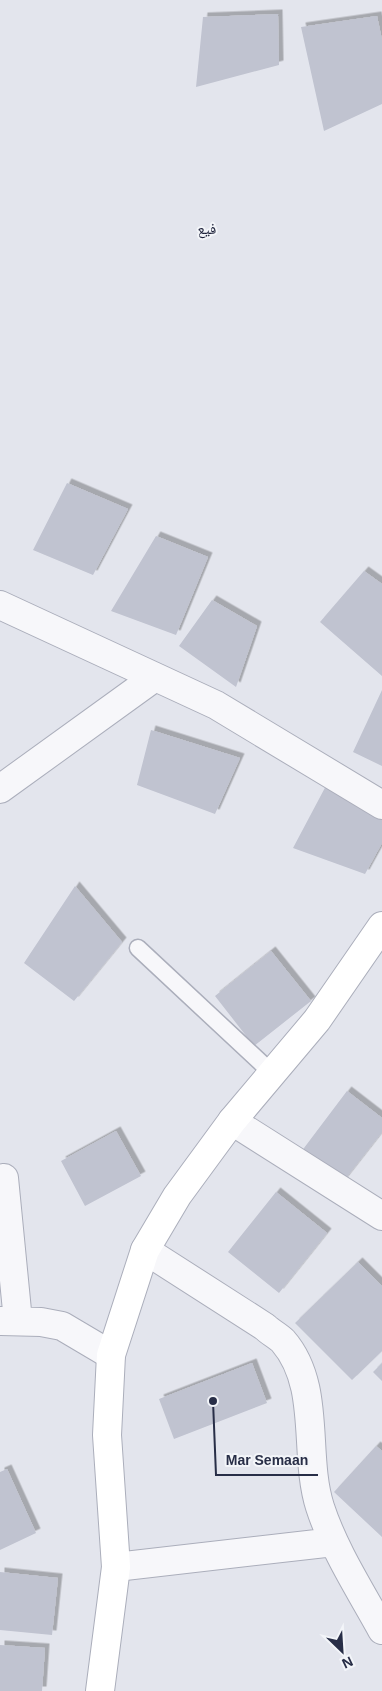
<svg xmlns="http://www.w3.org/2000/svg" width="382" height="1691" viewBox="0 0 382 1691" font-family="Helvetica,'Noto Naskh Arabic',sans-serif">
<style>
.building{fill:#c0c3d0;filter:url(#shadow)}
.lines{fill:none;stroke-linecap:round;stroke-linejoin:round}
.lane-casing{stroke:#abaebb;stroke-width:19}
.street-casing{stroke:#abaebb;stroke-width:30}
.secondary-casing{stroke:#abaebb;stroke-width:30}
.lane{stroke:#f7f7fa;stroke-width:16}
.street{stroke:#f7f7fa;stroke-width:28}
.secondary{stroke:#fff;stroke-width:28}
.labels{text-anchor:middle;stroke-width:4;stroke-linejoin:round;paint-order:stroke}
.quarter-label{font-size:15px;fill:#1b1f38;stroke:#f3f5f9}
.leader{fill:none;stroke:#282e47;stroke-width:2}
.callout-dot{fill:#282e47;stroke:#f3f5f9;stroke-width:2}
.callout-label{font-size:14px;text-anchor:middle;font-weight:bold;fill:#282e47;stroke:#f3f5f9;stroke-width:4;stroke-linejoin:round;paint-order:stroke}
</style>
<defs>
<filter id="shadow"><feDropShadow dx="4.5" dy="-4.5" stdDeviation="0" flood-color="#0004"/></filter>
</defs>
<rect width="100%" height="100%" fill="#e3e5ed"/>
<path class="building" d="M278,14L279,65L196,87L203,17Z
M377,16L382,40V104L324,131L301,27Z
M67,483L128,509L93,575L33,550Z
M156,536L208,557L176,635L111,611Z
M364,571L382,584V676L320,622Z
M212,600L257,626L236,687L179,646Z
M382,690V766L353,752Z
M151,730L240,758L215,814L137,785Z
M328,782L382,816V843L365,874L293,848Z
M75,886L122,942L74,1001L24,963Z
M271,951L311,1001L254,1046L215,996Z
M347,1091L382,1118V1132L342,1183L301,1152Z
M116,1131L141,1176L85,1206L61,1161Z
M276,1192L327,1233L279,1293L228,1252Z
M358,1262L382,1286V1351L352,1380L295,1323Z
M252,1363L267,1403L174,1439L159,1399Z
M382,1363V1381L373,1372Z
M376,1446L382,1451V1537L334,1492Z
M7,1469L36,1533L0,1550V1472Z
M0,1572L58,1578L52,1635L0,1630Z
M0,1645L45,1648L42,1691H0Z"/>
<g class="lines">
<g class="lane-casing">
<path id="lane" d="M138,948L272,1073"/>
</g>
<g class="street-casing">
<path id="street" d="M0,605L216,705L382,805
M0,789L155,677
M232,1121L382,1216
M4,1178L18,1321
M145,1250L265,1327C270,1332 278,1336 283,1341C322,1386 303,1454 320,1507C334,1550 360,1590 382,1630
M1,1321L41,1322L62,1326L111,1355
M116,1567L334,1542"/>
</g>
<g class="secondary-casing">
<path id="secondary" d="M100,1691L116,1567L107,1435L111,1355L145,1250L177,1196L232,1121L317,1020L382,926"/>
</g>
<use href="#lane" class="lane"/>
<use href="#street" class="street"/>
<use href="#secondary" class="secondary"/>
</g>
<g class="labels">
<g class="quarter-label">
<text x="207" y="234">فيع</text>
</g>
</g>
<path class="leader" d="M213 1401L216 1475H318"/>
<circle class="callout-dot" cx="213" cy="1401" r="5"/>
<g class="callout-label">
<text x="267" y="1465">Mar Semaan</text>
</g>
<g transform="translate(342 1651) rotate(155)" stroke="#f3f5f9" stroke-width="4" paint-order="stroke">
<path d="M0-4L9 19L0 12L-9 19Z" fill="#282e47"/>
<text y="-8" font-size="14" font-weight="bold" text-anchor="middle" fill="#282e47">N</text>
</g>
</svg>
